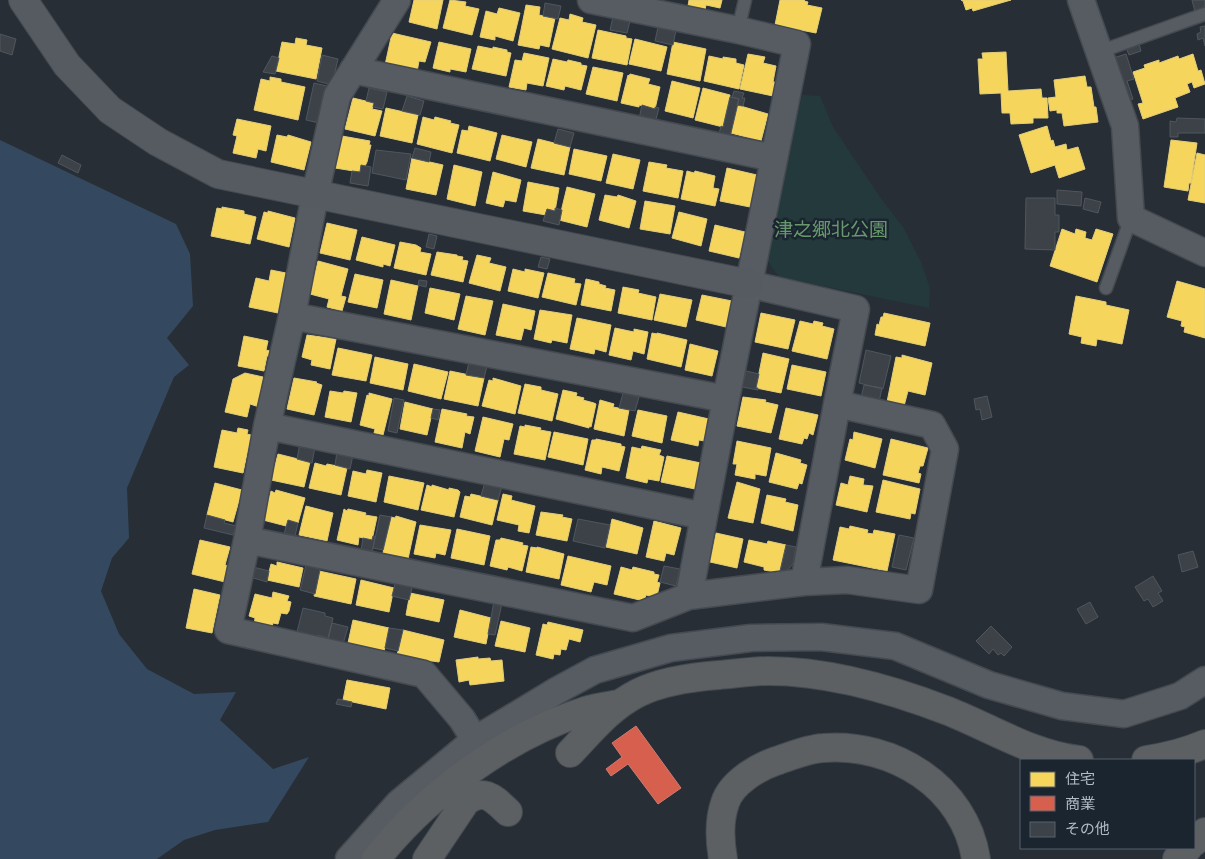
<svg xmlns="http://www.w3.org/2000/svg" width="1205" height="859" viewBox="0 0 1205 859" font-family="'PT Sans Narrow','Noto Sans JP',sans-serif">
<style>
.green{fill:#24393b}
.water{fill:#34495f}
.homes{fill:#f6d55c;stroke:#e1cd7c}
.shops{fill:#d6604d;stroke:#cb7b72}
.building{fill:#3c4248;stroke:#4f565d}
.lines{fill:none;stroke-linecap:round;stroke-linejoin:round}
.lane-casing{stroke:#454a50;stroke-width:15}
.street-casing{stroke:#454a50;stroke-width:29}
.secondary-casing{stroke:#454a50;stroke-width:30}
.highway-casing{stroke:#444a51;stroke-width:30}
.lane{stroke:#575c63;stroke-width:12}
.street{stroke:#575c63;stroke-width:26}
.secondary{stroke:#565b61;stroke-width:28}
.highway{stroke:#5c6063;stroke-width:28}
.labels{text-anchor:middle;stroke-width:5;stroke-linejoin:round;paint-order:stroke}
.park-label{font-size:19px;fill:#67996d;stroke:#1b2530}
</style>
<rect width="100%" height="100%" fill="#272e35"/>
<path class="green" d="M802,95L820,96L833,127L882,200L903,227L921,262L930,288L929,308L779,277L764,256Z"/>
<path class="water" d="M0,140L176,224L190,254L193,306L167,338L189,365L174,377L127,488L129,538L112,558L101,591L119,634L147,669L194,694L236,692L220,720L273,769L309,757L268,822L215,830L184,840L157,859H0Z"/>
<path class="homes" d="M414,0H443L437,29L409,22Z
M450,0L466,2L465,6L479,9L472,35L443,28Z
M689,0H722L720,8L706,5L705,10L688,6Z
M780,0H805L804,1L808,2L807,5L822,8L816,33L775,25Z
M961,0H1011L973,11L972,8L966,10L963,1Z
M526,5L540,7L539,15L555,18L549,47L540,45L539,49L518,45Z
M499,8L520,13L513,41L495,36V40L480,37L486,11L497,14Z
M570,14L583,18L582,22L596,25L588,58L552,49L560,18L569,20Z
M598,30L626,36V38L632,39L627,65L592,58Z
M392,33L431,42L425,62L419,61L417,72L385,65Z
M296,38L307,40L306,45L322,48L316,79L276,71L282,42L295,44Z
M635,39L667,47L661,71L629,64Z
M439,42L471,49L466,72L450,69V72L433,68Z
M673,42L706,49L700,81L667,74Z
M478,46L493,49V47L507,50V52L511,53L506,76L472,69Z
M1006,52L1008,91L1041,89L1042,98H1047L1048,118H1033V123L1011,124L1010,113H1002L1001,93L980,94L978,59H983L982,53Z
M524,53L549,58L543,86L527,83L526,90L509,87L515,60L522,61Z
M748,54L765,57L763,63L776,66L773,82H776L773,96L740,89Z
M1193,54L1198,71L1201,70L1205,84L1194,88L1192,82L1187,84L1190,92L1175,98L1178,107L1143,119L1138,104L1143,103L1133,72L1145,68L1144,65L1159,60V63L1178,56L1179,59Z
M709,56L723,59V57L736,59V63L744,65L739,89L704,81Z
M553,59L567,62L568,60L581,63V65L587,66L581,90L565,86L564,90L546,86Z
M593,67L623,73L617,101L586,94Z
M630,74L650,79L648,84L660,87L655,109L639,105V107L621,103L628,75L629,76Z
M1085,76L1087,87H1091L1094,107H1096L1098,122L1064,126L1062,113H1057V110L1050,111L1048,98L1056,97L1054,80Z
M270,77L281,79V82L305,87L298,120L254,110L261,79L270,81Z
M672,81L700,88L693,118L665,111Z
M703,88L730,95L723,127L695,120Z
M353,98L374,103L372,109L382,111L375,136L345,129Z
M737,105L768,114L761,141L731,133Z
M386,108L418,115L412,143L380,136Z
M423,117L434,120L435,117L451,121L450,123L459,125L452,153L417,144Z
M237,119L271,126L266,151L258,149L256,158L233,153L237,136L233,135Z
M469,126L497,133L490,161L457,153L462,130L468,131Z
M1047,126L1051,141L1053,140L1055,147L1066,144L1067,150L1078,147L1085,169L1059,178L1055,165L1031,173L1019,135Z
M277,135L287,137L288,135L311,142L304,170L271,162Z
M502,135L532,142L526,167L496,159Z
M342,136L370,141L369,145H371L367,162L365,166L361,165L360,172L335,168Z
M538,139L570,147L564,175L531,168Z
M1171,140L1197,143L1191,183H1189L1188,191L1164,187Z
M574,149L607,156L601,181L569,174Z
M1197,153L1205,155V203L1188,200Z
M613,154L640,160L633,189L606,183Z
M412,158L443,165L436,195L406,189Z
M649,162L667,165L666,168L683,171L678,198L643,191Z
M454,165L482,172L475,206L447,199Z
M727,168L757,175L750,207L720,201Z
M687,171L694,173L695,171L715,176L713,188L719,189L715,206L681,199Z
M493,172L521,180L516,202L505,200L503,207L486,203Z
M528,182L559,188L555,211L547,209L546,215L523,211Z
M567,187L595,194L587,227L559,220Z
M605,195L617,197L618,195L636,201L629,228L599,220Z
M645,201L675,206L670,234L640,229Z
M222,207L244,211V214L256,217L250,244L211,236L217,208L222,209Z
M268,211L295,218L289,247L257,239L264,212L268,213Z
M679,212L707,219L701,246L672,238Z
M327,223L357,230L350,260L320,253Z
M715,225L745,232L739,258L709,251Z
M1062,229L1075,234L1076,229L1086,232L1085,238L1092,240L1096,229L1113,234L1097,282L1050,266Z
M362,237L395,245L390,266L383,264V267L356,260Z
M400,242L416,245L421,248L420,252L431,254L426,275L394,268Z
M437,252L457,255V256L463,257L462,260L468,261L463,282L431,275Z
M477,255L491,258L489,263L506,267L500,291L469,283Z
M318,261L348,269L341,296L346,297L342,311L327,307L329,299L310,294Z
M513,269L525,272V269L544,273L538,298L508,291Z
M271,270L286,273L278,313L249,307L256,278L269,281Z
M548,273L575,279L574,283L581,284L576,305L542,297Z
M355,274L383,280L377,308L348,302Z
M586,279L599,282V284L606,286L605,288L615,290L611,311L581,305Z
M391,280L418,286L411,320L384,314Z
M1177,281L1205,289V338L1184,332L1185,327L1181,326L1182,321L1167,317Z
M623,287L639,290L638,293L656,297L652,320L618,313Z
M430,288L460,294L454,320L425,313Z
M660,294L692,300L686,327L654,320Z
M702,295L732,301L726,327L696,320Z
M466,296L493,301L485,335L458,329Z
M1076,296L1106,302V305L1129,310L1122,344L1097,339L1096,346L1081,343L1082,337L1069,334Z
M503,304L535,311L531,330L524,328L521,340L496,335Z
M540,310L572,315L567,343L552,340L551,343L534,339Z
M761,313L795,320L788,349L755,342Z
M884,313L930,323L925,346L875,335L877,324L879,325L881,317H883Z
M577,318L611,325L606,352L595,349L594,354L570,349Z
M800,321L813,324L814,321L823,323L822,326L834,329L827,359L792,351Z
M615,328L634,332V329L648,332L644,354L633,351L631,360L609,355Z
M652,333L657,334V333L687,340L681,367L647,359Z
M307,335L336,339L330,369L311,365L312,360L302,357Z
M244,336L268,341L266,350L270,351L269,356H267L264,371L238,366Z
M690,344L718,351L712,376L685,370Z
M338,348L372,355L366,381L332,375Z
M763,353L789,359L781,393L756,388Z
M902,355L932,363L925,395L908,391L904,406L887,402L896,357L902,358Z
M375,357L408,364L403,390L370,383Z
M414,364L448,372L441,399L408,391Z
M792,365L826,372L821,396L787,389Z
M450,371L484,378L478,406L444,399Z
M245,373L263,377L261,388L263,389L259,407L250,404L247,417L225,412L233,379Z
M294,378L317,382L316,383L322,385L314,415L287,409Z
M493,378L521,386L515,414L482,406L489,380L493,381Z
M525,384L541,387V390L558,394L552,421L518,413Z
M563,390L577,393L576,396L584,398L583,400L594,403L596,404L591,427L589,426V428L556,419Z
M330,391L343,393L344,391L357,393L351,422L325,417Z
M369,393L392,399L383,435L374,433L375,429L360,425L367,395L369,396Z
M743,397L766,400L765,402L778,405L771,433L737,426Z
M600,400L614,404L613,407L629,410L624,436L594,429Z
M405,402L433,409L427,435L400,429Z
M786,408L818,415L813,435L809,433L807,439L804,438L802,444L779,439Z
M442,409L467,414L466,416L474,417L470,434L465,432L462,448L435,442Z
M638,410L667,416L662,443L632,436Z
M678,412L709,419L704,441L699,440L698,446L671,440Z
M483,417L513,424L509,440L504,439L500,457L475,451Z
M525,425L541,428L540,430L551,432L545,460L514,454L520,426L525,427Z
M238,428L248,430L247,434L251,435L243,473L214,467L222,430L237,433Z
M554,432L588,439L583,465L548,457Z
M854,432L882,439L875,468L845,460L850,439L853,440Z
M596,439L621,444V446L625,447L619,471L602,467L601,474L585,470L592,440H596Z
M891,439L928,448L923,466H920L918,473L921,474L919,483L883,475Z
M737,441L771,448L766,476L755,474V479L735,475L737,464H733Z
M642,446L661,450L659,455L664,457L659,481L648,479L647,483L626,478L632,447L641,449Z
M776,453L801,460L800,463L807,465L802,484L799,483L797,489L769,482Z
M278,454L310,462L304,487L271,480Z
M667,456L701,463L695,489L661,482Z
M315,463L326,466L327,464L347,468L341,495L309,488Z
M367,470L382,473L376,502L348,496L353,471L366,474Z
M389,476L424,483L418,510L384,502Z
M850,476L864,479L863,485L873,486L867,512L836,505L841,483L848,485Z
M883,480L920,489L915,514L911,513L910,519L876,512Z
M737,482L760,489L753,523L728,518Z
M215,483L242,490L233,522L207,515Z
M427,485L432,487V485L449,490V488L458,490L460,492L454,517L421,510Z
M276,490L305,498L298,523L288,520L286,526L263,520L271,491L275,493Z
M471,494L498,500L492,525L460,517L465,496L470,497Z
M503,494L512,496L511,500L535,506L529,533L518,531L519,525L497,520Z
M767,495L786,499L785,502L798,505L793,531L761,523Z
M306,506L333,513L327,541L299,535Z
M344,509L347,511L348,509L366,513L365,515L377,517L372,540L359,537L358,545L337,540Z
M541,512L563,515L562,517L572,519L567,541L536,535Z
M396,516L416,522L408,559L383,553L391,517L395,518Z
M612,519L643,528L637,554L606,547Z
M654,521L681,528L674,555L666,553L664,561L646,557Z
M420,525L451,530L445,555L436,553L435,558L414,554Z
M850,526L868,530L867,533L873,534L874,530L895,534L887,571L833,560L840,527L849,529Z
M457,529L490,536L484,565L451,558Z
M716,533L743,539L737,568L710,562Z
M501,538L523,543L522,545L528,546L522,571L508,567L507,570L490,566L496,540H500Z
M200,540L230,547L225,565L229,566L225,582L192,574Z
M749,540L767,544L768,541L786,545L780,573L764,570V567L744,562Z
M531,547L537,548V547L564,554L559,579L526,572Z
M568,556L611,566L607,585L594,582L591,592L561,585Z
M277,562L303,568L299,587L267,580L271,564L277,566Z
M621,567L632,570L633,567L654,572V574L659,575L657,582L660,583L657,596L655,595L654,597L646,595L644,601L614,594Z
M319,571L356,579L351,604L314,596Z
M361,580L394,588L389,612L356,605Z
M194,589L220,595L212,633L186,628Z
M273,592L289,596L287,601L291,602L289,611L287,614L281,613L278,624L273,623L271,630L254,626L255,618L249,616L255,594L272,598Z
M410,593L444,600L439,622L406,615Z
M460,610L491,618L486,644L454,637Z
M353,620L389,628L384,651L348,643Z
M501,621L530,628L525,652L495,646Z
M548,622L583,630L580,642L569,639L566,650L561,649L560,655L554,654L553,659L536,655L543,624L547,625Z
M403,630L444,640L439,662L432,661L428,662L397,655Z
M478,657V659L490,658L491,661L502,660L504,681L470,685L469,680L459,682L456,660Z
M347,680L390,688L386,709L343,700Z"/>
<path class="shops" d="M636,726L681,788L658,804L628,764L611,776L606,769L622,757L612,743Z"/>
<path class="building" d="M1192,0H1205V9L1195,12Z
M545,3L561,6L558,19L543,16Z
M613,17L630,21L627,33L610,30Z
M1205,26V46L1203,38L1198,40L1197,34L1201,32L1200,27Z
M658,27L676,30L673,45L655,41Z
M0,34L16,39L12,55L0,51Z
M1138,40L1141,51L1129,55L1125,45Z
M1126,54L1134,79L1127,81L1133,99L1128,100L1107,60Z
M322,55L338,59L332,85L317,81Z
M272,56L279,58L275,74L263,72Z
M314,83L327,86L319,123L306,120Z
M369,88L387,92L383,109L373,107L374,103L366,101Z
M734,91L744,93L742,98H745L743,106L737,105L739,99L732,97Z
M407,96L424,101L420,115L402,111Z
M730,97L739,99L730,137L719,134L721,126L723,127Z
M642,105L655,109V107L659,108L655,123L639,119Z
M1177,118L1205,119V133H1178V137H1170V121L1176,122Z
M558,129L574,133L570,147L554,143Z
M415,148L431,152L429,162L412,158Z
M376,150L411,154L406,180L372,173Z
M62,155L81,165L78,173L58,163Z
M361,165L371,167L368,186L350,183L352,171L360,172Z
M1057,190L1082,192L1081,206L1057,204Z
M1026,198H1055V215H1059V232H1055V250L1025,249Z
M1085,198L1101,202L1098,213L1083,209Z
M555,208L562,210L559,225L543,221L547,209L555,211Z
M429,234L437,236L434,249L426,247Z
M541,257L550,259L547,269L538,267Z
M419,280L427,281L426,287L418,285Z
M866,350L891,356L883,389L859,383Z
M469,362L487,366L484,378L466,375Z
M746,371L759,374L756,388H758V390L742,387Z
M864,385L882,388L879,402L861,398Z
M623,393L639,397L635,411L619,408Z
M987,396L992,417L982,420L980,409L976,410L974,399Z
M394,398L404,400L397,433L388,431Z
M433,409L440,410L438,420L431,418Z
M300,443L315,447L312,463L297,459Z
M337,452L353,455L350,469L335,465Z
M485,482L502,486L498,500L481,496Z
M207,515L225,520L224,523L236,526L233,535L204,528Z
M380,515L391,517L383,550L373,548Z
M578,519L610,525L605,548L573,541Z
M288,520L298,523L295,536L284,534Z
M899,535L914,538L906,570L892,567Z
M373,536L375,537L372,553L361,551L363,538L372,540Z
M786,545L796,547L793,564L785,573L780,571Z
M1193,551L1198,567L1182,572L1178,555Z
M307,561L321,565L315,594L300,590Z
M664,566L680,569L676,586L660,582Z
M253,567L269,571L267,582L250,577Z
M1153,576L1162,591L1158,593L1163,601L1153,607L1148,599L1144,601L1135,587Z
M396,580L413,584L409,600L392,596Z
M494,601L502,603L495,635L488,634Z
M1090,602L1098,617L1086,624L1077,609Z
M303,608L325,613V616L333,618L328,638L317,635L316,638L297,632Z
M332,623L348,627L343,644L328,640Z
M991,626L1012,647L1004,656L1001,653L998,655L993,649L989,654L976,641Z
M389,628L403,630L398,651L385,648Z
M338,699L352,702L351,707L336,704Z"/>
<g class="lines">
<g class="lane-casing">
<path id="lane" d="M738,30L745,0
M1099,52L1205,14
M1106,288L1131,218"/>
</g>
<g class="street-casing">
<path id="street" d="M397,0L337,96L315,195L292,316L267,426L247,540L228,630L424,674L462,719L475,740
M1081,0L1125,126L1131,218L1205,253
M353,70L774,158
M292,316L726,399
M267,426L704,516
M247,540L633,618L689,596L726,399L797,44L738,30L591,0
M804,582L847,580L919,590L945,449L932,425L837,404
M689,596L804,582L837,404L856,309L749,284
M349,859L399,803L475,740L558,690L595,670L671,648L751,638L821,637L895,646L989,685L1062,706L1124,714L1180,696L1205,680"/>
</g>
<g class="secondary-casing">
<path id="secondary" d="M23,0L67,65L110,110L158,142L218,174L749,284"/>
</g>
<g class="highway-casing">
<path id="highway" d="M570,753C591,731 610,707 638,693C662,681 692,677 719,675C735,674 751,671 768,671C829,671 891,689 948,711C991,728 1033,755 1079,760
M1146,760C1167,757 1186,752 1205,744
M1194,842L1205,832
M376,859C427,794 507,736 585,711C596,707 608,706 619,704
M427,859L466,801C485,788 493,798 508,812
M723,859C720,842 719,820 725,803C731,783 758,767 776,761C791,756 807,749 823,748C893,742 965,787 976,859
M1177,859L1188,848"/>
</g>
<use href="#lane" class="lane"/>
<use href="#street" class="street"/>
<use href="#secondary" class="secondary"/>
<use href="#highway" class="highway"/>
</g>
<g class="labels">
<g class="park-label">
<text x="831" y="236">津之郷北公園</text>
</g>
</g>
<rect x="1020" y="759" width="175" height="90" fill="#1b2530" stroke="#57616c"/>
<rect x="1030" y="772" width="25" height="15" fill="#f6d55c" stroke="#57616c"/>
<text x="1065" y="784" font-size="15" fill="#b0bbc7">住宅</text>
<rect x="1030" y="796" width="25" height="15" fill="#d6604d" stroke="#57616c"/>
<text x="1065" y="809" font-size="15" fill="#b0bbc7">商業</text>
<rect x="1030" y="822" width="25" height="15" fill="#3c4248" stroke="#57616c"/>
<text x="1065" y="834" font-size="15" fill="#b0bbc7">その他</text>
</svg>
